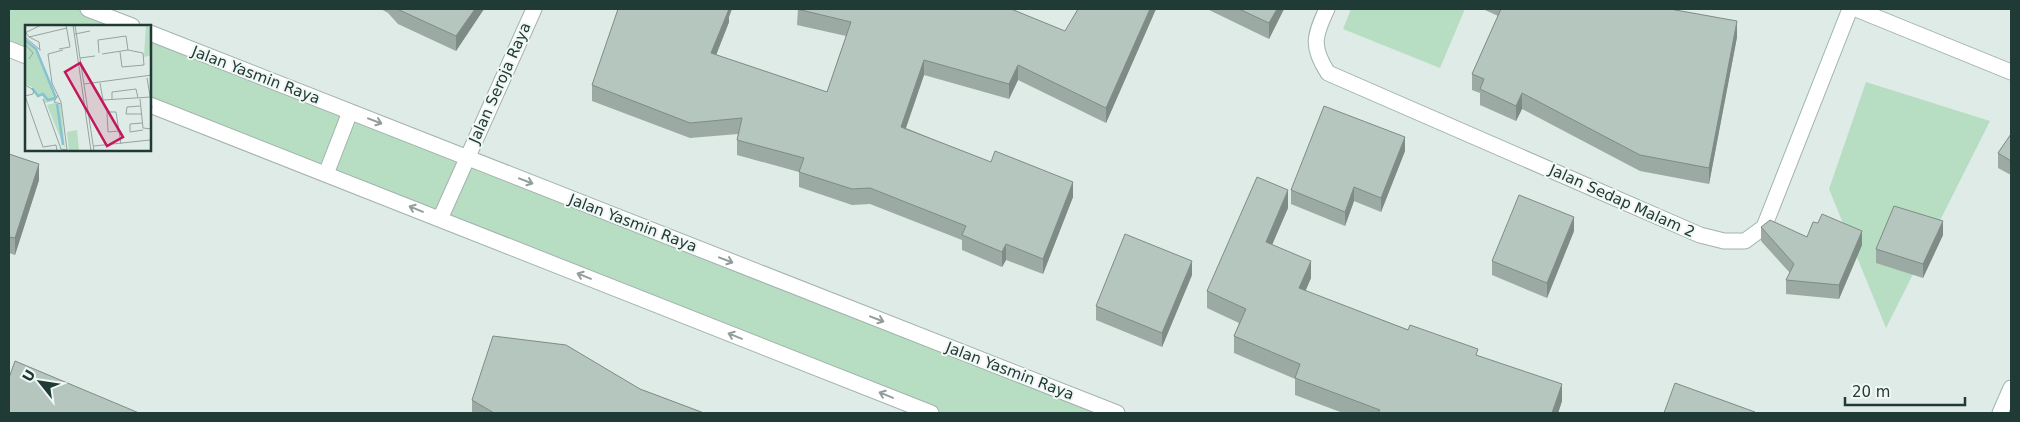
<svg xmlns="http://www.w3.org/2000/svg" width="2020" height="422" viewBox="0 0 2020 422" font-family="'DejaVu Sans',sans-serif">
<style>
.green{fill:#b7ddc3}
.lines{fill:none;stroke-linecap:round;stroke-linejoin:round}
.minor-casing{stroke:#a2b3ad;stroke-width:17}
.minor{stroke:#fff;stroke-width:15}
.wall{fill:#9caaa4}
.shaded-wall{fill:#7f8b86}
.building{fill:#b5c6bf;stroke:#7f8b86}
.oneway{stroke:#909d9a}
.labels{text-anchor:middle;stroke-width:4;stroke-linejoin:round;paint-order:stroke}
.street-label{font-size:15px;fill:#203b35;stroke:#f0f7f4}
.inset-river{fill:none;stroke:#86c3d2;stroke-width:2.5}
.inset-road{fill:none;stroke:#93a59f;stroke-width:1}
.view{fill:#c2185b;fill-opacity:0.15;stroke:#c2185b;stroke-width:2.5}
.inset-edge{fill:none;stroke:#203b35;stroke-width:2.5}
</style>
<rect width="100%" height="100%" fill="#dfebe6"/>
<path class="green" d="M9,9H88L132,26H26V56L9,49Z
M1351,9H1465L1440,68L1343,29Z
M150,33L1117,413H931L150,105Z
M1866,82L1990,121L1886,328L1829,189Z"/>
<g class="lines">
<g class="minor-casing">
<path id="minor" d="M88,9L132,26
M1327,9C1314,36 1311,47 1328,73L1700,235L1724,241H1745L1764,227L1850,9
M1856,9L2011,72
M150,33L1117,413
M9,49L26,56
M150,105L931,413
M326,174L350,112
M440,219L534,9
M2000,413L2011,388"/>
</g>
<use href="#minor" class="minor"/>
</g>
<path class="wall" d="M381,9H484L456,51L398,24L388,13Z
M798,9L1065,31L1156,9L1106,123L1018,80L1009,99L924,75L906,128L1073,197L1043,274L1006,260L1002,267L962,250V240L870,204L852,205L799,187V172L737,155V140L738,134L690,138L592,101V85L729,17V22L716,55L827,92L846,36L797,25Z
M1207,9H1284L1269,39Z
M1485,9H1676V10L1737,37L1709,184L1640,171L1522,109L1516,121L1480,105V93L1472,90V74L1498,16L1485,10Z
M2011,134V175L1998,168V153Z
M1405,151L1381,212L1354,201L1345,226L1291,204V190Z
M9,154L39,180L15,255L9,253Z
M1288,208L1272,244L1311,278L1305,291L1478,356L1562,401L1558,413H1343L1295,395V379L1234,353V336L1239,323L1207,308V291Z
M1761,227L1807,237L1862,245L1839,299L1786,294V280L1790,273L1761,241Z
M1574,231L1547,298L1492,275V261Z
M1943,235L1923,278L1876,263V249Z
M1192,275L1162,347L1096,320V306Z
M640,389L704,413H472V400Z"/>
<path class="shaded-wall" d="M475,9H484L456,51V36Z
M728,9H732L729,17V22L711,68V53Z
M1150,9H1156L1106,123V108Z
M1277,9H1284L1269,39V23Z
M1737,21V37L1709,184V168Z
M924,60V75L901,142V127Z
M1018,65V80L1009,99V84Z
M1522,93V109L1516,121V106Z
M1405,137V151L1381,212V198Z
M39,164V180L15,255V238Z
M1073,182V197L1043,274V259Z
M1354,187V201L1345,226V212Z
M1288,190V208L1266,259V242Z
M1574,217V231L1547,298V283Z
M1943,221V235L1923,278V264Z
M1862,231V245L1839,299V285Z
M1006,244V260L1002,267V252Z
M1192,261V275L1162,347V333Z
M1311,261V278L1299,306V288Z
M1562,384V401L1558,413H1552Z"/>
<path class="building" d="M397,9H475L456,36Z
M618,9H729L711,53L827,92L851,22L797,9H1011L1065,31L1078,9H1150L1106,108L1018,65L1009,84L924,60L901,127L991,162L995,151L1073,182L1043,259L1006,244L1002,252L962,235L966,226L870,188L852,189L799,172L804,158L737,140L742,118L690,123L592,85Z
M1239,9H1277L1269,23Z
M1501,9H1670L1737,21L1709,168L1640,155L1522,93L1516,106L1480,89L1484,79L1472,74Z
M1324,106L1405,137L1381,198L1354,187L1345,212L1291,190Z
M2011,134V161L1998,153Z
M9,154L39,164L15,238L9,237Z
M1257,177L1288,190L1266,242L1311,261L1299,288L1408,330L1410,325L1478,349L1476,355L1562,384L1552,413H1378L1380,410L1295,378L1300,364L1234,336L1246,309L1207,291Z
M1519,195L1574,217L1547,283L1492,261Z
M1894,206L1943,221L1923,264L1876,249Z
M1822,214L1862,231L1839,285L1786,280L1794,264L1761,227L1770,220L1807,237L1813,222L1818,223Z
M1125,234L1192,261L1162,333L1096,306Z
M493,336L566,345L640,389L704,413H494L472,400Z
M15,361L139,413H9V378Z
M1675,383L1755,412L1754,413H1664Z"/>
<defs><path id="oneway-shaft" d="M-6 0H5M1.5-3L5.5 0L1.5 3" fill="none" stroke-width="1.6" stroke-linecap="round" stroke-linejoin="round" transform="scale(1.25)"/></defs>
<g class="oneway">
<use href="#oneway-shaft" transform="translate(375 121) rotate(21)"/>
<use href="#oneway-shaft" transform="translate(526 181) rotate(21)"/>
<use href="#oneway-shaft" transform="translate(416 209) rotate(-158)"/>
<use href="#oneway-shaft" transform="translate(726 260) rotate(21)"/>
<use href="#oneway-shaft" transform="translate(584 276) rotate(-158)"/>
<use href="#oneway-shaft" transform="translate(877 319) rotate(21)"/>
<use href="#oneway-shaft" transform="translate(735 336) rotate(-158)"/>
<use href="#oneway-shaft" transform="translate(886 395) rotate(-158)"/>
</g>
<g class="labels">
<g class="street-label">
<text transform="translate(256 75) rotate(21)" y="5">Jalan Yasmin Raya</text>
<text transform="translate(500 83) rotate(-66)" y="5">Jalan Seroja Raya</text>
<text transform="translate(1622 201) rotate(24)" y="5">Jalan Sedap Malam 2</text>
<text transform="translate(633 223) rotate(21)" y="5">Jalan Yasmin Raya</text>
<text transform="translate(1010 371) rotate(21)" y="5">Jalan Yasmin Raya</text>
</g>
</g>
<g transform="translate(25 25)">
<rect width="126" height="126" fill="#dfebe6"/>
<path d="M121,0L126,3V30L119,32ZM0,15L11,24L31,75L20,78L17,69L13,71L9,63L0,59ZM30,78L36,80L40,124L22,80ZM52,105L54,126H44L42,107Z" fill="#b7ddc3"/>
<path class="inset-river" d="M0,15L11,24L31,73M7,63L13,71L18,69L23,75L30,73M32,79L38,120"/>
<path class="inset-road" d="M48,0L66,126M50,0L69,126M0,8L16,0M1,8L4,12L42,3M50,9L65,6M0,12L14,24M4,12L14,17L15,26M0,19L8,28L4,34M34,24L45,22L41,0M74,28L73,15L101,11L103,25M77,29L103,25L118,28L119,40L97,42L95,27M55,33L70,31M122,53L127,83M75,58L78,75L126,72M59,59L127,50M0,60L9,65L8,69L0,71L18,122L31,120L32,126M33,70L29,77L36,79M18,74L36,124L42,125L36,77L27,58L23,29L38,25M115,74L118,103L127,104M87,75V67L111,64L113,73M115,81L102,82L101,89H116M117,98L105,99V107L118,105M94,106L83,107L82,87H91L94,106L96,119M69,121L125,115"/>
<path class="view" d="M55,38L98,112L82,121L40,47Z"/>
<rect width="126" height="126" class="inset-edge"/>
</g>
<rect width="2020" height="422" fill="none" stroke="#203b35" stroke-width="20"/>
<g transform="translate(40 382) rotate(300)" stroke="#f0f7f4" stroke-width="4" paint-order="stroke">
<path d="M0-4L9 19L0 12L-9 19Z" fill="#203b35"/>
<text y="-8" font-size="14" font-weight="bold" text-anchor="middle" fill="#203b35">U</text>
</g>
<path d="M1845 397v8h120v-8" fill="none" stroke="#203b35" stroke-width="2.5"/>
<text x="1852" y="397" font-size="15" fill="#203b35" stroke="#f0f7f4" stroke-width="4" paint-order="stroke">20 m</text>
</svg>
